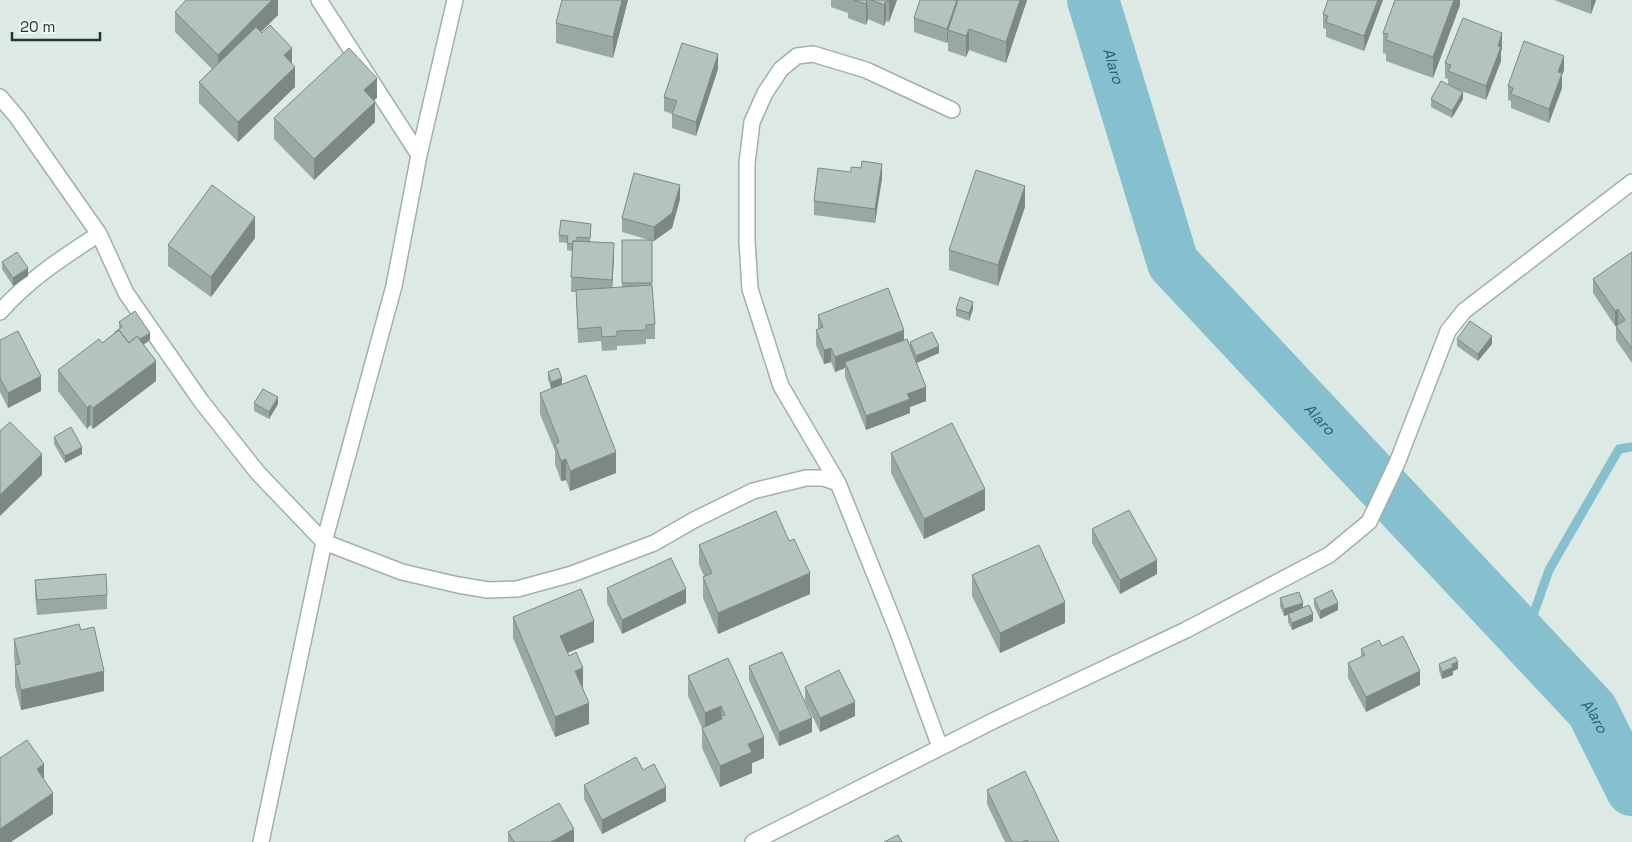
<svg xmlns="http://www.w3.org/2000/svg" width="1632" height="842" viewBox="0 0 1632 842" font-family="'Space Grotesk',sans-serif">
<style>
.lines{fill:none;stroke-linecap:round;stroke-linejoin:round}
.stream{stroke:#86bfcd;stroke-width:9}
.river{stroke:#86bfcd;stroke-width:52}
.minor-casing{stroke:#a1b0ab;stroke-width:18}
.minor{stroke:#fff;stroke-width:15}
.wall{fill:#9aa8a3}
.shaded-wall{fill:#7d8884}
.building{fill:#b3c3bd;stroke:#7d8884}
.labels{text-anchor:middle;stroke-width:5;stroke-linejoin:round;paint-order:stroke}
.water-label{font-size:15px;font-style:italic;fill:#1c5f70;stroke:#edf6f2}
</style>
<rect width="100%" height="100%" fill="#dde9e4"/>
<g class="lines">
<path class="stream" d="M1525,638L1549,570L1619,449L1632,447"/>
<path class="river" id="s1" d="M1093,0L1173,263L1592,710L1632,790"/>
<g class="minor-casing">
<path id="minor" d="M319,0L419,155
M0,97L17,117L99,234L126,293L201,401L258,473L324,542L402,572L458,585L488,590L517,589L572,574L654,543L694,520L753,491L806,478H823L838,483
M0,312C28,280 63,257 99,234
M940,747L897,630L838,483L781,386L750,289L747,241V163L752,122L765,93L781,69L797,56L813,54L866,70L952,110
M261,842L324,542L394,286L419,155L455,0
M753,842L995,720L1186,630L1329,555L1369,522L1397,463L1448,331L1464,311L1632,182"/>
</g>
<use href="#minor" class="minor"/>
</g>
<path class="wall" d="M278,0V15L261,32L292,63L295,87L238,142L199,103V82L212,69L175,32V12Z
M628,0L613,58L556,43V23Z
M831,0H897L889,22L886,21L884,26L868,19L866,25L848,18V13L831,7Z
M1027,0L1006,63L969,50L966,57L948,51V41L947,43L914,32V18Z
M1328,0H1383L1364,51L1326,37V29L1323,28V14Z
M1460,0V5L1433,78L1386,61V54L1383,53V33Z
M1554,0H1596L1591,14Z
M1502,48L1501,52V61L1486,100L1459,90L1463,99L1452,118L1431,107V99L1448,84V79L1445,78V63Z
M718,69L696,136L672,128V114L664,111V97Z
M1564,70L1562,75V88L1549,123L1511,108V101L1508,100V86Z
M377,98L374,100L375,122L314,180L274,139V118Z
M851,172L882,178L875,223L814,215V201Z
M680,199L672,228L654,241H652V286L655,324V339H646V344L617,346V350L602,351L601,341L578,343L576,292H571L572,251L567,250V243L559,242V235L591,232L590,242L614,257L612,288L622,287V240H649L622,232V218Z
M1025,207L998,286L949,270V250Z
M255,238L211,297L168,266V245Z
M1632,252V363L1616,340V326L1618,324L1615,326L1593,293V279Z
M2,262L28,276L13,286L2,269Z
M956,309H973L969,321L956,316Z
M818,315L904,340L910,345V342L939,353L917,363L926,401L910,407V413L866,430L845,377V368L835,372L831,362L824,364L816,345V330L818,329Z
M119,322L150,340L144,344L156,381L93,429L90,425L87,429L58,391V370L102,343L119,329Z
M1457,339L1492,344L1478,361L1457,346Z
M0,340L41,391L8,408L0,392Z
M548,372L562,385L616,473L570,491L566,480L561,481L555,464V451L540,414V393L551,389L548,379Z
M254,403L278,404L269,419L254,411Z
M54,437L82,454L65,463L54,444Z
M891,453L985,510L924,539L891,473Z
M1092,529L1157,574L1120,594L1092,543Z
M699,545L810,594L718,634L703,598V577L704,576L699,565Z
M972,575L1065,623L1000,653L972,596Z
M35,580L107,595V609L37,615L35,595Z
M607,588L686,603L622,634L607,603Z
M1280,598L1303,608L1313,621L1292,630L1288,622V615L1284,616L1280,606Z
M1314,599L1338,610L1320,619L1314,606Z
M513,617L594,642L567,653L583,689L589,724L555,737L513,638Z
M81,630L104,691L21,710L15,686V665L14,659V639Z
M1382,646L1420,685L1366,712L1348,678V663L1361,657V649Z
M728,658L764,758L752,763V773L720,787L702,748V728L688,696V676Z
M1439,664L1458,669L1453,671V675L1442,679L1439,671Z
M749,666L812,732L779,746L749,680Z
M805,687L855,716L820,732L805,701Z
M643,770L666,801L602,834L584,799V785Z
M987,790L1059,842H1005L987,804Z
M508,832L574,842H508Z"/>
<path class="shaded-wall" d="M272,0H278V15L218,75V55Z
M622,0H628L613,58V37Z
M867,0L868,19L866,25V4Z
M889,0H897L889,22Z
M957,0H962L948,30V41L947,43V29Z
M1020,0H1027L1006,63V42Z
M1378,0H1383L1364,51V36Z
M1454,0H1460V5L1433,78V57Z
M1591,0H1596L1591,14Z
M886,1V21L884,26V5Z
M969,29V50L966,57V36Z
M1502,33V48L1501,52V61L1486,100V86L1498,46Z
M292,48V68L284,55Z
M718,54V69L696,136V122Z
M1564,56V70L1562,75V88L1549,123V109L1558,72Z
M295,67V87L238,142V122Z
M377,78V98L364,110V90Z
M1463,92V99L1452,118V111Z
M375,102V122L314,180V159Z
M882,164V178L875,223V209Z
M680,185V199L672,228L654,241V227Z
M1025,186V207L998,286V265Z
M255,217V238L211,297V277Z
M614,243V257L612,294V280Z
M28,268V276L13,286V278Z
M973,302V309L969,321V313Z
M1618,309V324L1615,326V311Z
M904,330V344L845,362V368L835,372V357Z
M150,333V340L131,353V345Z
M1492,336V344L1478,361V354Z
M939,346V353L916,363V356Z
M831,348V362L824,364V350Z
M156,361V381L93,429V408Z
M41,376V391L8,408V393Z
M562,378V385L551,389V382Z
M926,387V401L910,407V413L866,430V416L907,394Z
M278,397V404L269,419V412Z
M90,405V425L87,429V408Z
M82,447V454L65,463V456Z
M616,452V473L570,491V471Z
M42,454V475L0,516V495Z
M566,459V480L561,481V461Z
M985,489V510L924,539V519Z
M1157,560V574L1120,594V580Z
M810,573V594L718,634V613Z
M686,589V603L622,634V620Z
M1065,602V623L1000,653V633Z
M1303,603V610L1284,616V609Z
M1338,603V610L1320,619V611Z
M1313,614V621L1292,630V623Z
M594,621V642L560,656V636Z
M1458,662V669L1453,671V675L1442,679V672L1452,664Z
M583,668V689L575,671Z
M104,671V691L21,710V690Z
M1420,671V685L1366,712V697Z
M855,702V716L820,732V718Z
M589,703V724L555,737V717Z
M721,706V727L705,734V713Z
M812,718V732L779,746V732Z
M764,737V758L752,763V773L720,787V766L748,744Z
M44,764V785L37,769Z
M666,787V801L602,834V820Z
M53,793V814L11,842H0V829Z
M574,829V842H551Z"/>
<path class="building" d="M186,0H272L218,55L175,12Z
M562,0H622L613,37L556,23Z
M854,0H867L866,4Z
M871,0H889V2L886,1L884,5Z
M920,0H957L947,29L914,18Z
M958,0H1020L1006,42L969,29L966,36L948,30Z
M1328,0H1378L1364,36L1326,22L1328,16L1323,14Z
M1395,0H1454L1433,57L1386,40L1388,34L1383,33Z
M1463,18L1502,33L1498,46L1501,47L1486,86L1448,71L1451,65L1445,63Z
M270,25L292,48L284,55L295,67L238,122L199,82L256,27L262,33Z
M1524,41L1564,56L1558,72L1562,73L1549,109L1511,94L1513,88L1508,86Z
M682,43L718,54L696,122L672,114L677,101L664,97Z
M349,48L377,78L364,90L375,102L314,159L274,118Z
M1441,81L1463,92L1452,111L1431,99Z
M862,161L882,164L875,209L814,201L818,168L851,172V167L861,168Z
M976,170L1025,186L998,265L949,250Z
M634,173L680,185L672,213L654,227L622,218Z
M212,185L255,217L211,277L168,245Z
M561,220L591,224L590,238L577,237V241H573L572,244L567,243L568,236L559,235Z
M622,240H652V283H622Z
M573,241L614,243L612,280L571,277Z
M17,252L28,268L13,278L2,262Z
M1632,252V349L1616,326L1625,320L1618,309L1615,311L1593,279Z
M652,285L655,324L646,325V330L617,331V336L602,337L601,327L578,329L576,290Z
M888,288L904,330L835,357L831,348L824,350L816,330L823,327L818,315Z
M960,297L973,302L969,313L956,309Z
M135,311L150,333L140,339L137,336L129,343L119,330L115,333V332L122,327L119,322Z
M1470,321L1492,336L1478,354L1457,339Z
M119,330L129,343L137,336L156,361L93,408L90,405L87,408L58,370L99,339L102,343Z
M18,331L41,376L8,393L0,378V340Z
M932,332L939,346L916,356L910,342Z
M907,339L926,387L907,394L910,399L866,416L845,362Z
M558,368L562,378L551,382L548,372Z
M586,375L616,452L570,471L566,459L561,461L555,444L559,442L540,393Z
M263,389L278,397L269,412L254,403Z
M10,422L42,454L0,495V431Z
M952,423L985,489L924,519L891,453Z
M71,427L82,447L65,456L54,437Z
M1129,510L1157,560L1120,580L1092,529Z
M776,511L789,541L794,539L810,573L718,613L703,577L712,573L699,545Z
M1039,545L1065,602L1000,633L972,575Z
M671,558L686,589L622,620L607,588Z
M106,574L107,595L37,600L35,580Z
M581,589L594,621L560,636L569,656L576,652L583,668L575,671L589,703L555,717L513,617Z
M1332,590L1338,603L1320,611L1314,599Z
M1299,592L1303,603L1284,609L1280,598Z
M1309,605L1313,614L1292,623L1288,614Z
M79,624L81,630L94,627L104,671L21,690L15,665L20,664L14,639Z
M1403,636L1420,671L1366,697L1348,663L1365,655L1361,649L1379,640L1382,646Z
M782,652L812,718L779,732L749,666Z
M1455,657L1458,662L1452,664L1453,667L1442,672L1439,664Z
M728,658L764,737L748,744L752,752L720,766L702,728L722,719L721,716L725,715L721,706L705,713L688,676Z
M839,670L855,702L820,718L805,687Z
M27,740L44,764L37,769L53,793L0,829V758Z
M636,757L643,770L654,764L666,787L602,820L584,785Z
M1025,771L1059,842H1028L1027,840L1022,842H1012L987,790Z
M559,803L574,829L551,842H514L508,832Z
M898,835L902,842H884Z"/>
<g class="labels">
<g class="water-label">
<text dy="5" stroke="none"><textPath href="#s1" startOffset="69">Alaro</textPath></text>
<text dy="5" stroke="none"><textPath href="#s1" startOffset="489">Alaro</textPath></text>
<text dy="5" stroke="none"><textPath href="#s1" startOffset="894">Alaro</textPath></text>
</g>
</g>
<path d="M12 32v8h88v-8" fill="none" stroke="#203732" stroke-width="2.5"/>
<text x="20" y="32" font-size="15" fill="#203732" stroke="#edf6f2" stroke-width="4" paint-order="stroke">20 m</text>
</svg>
